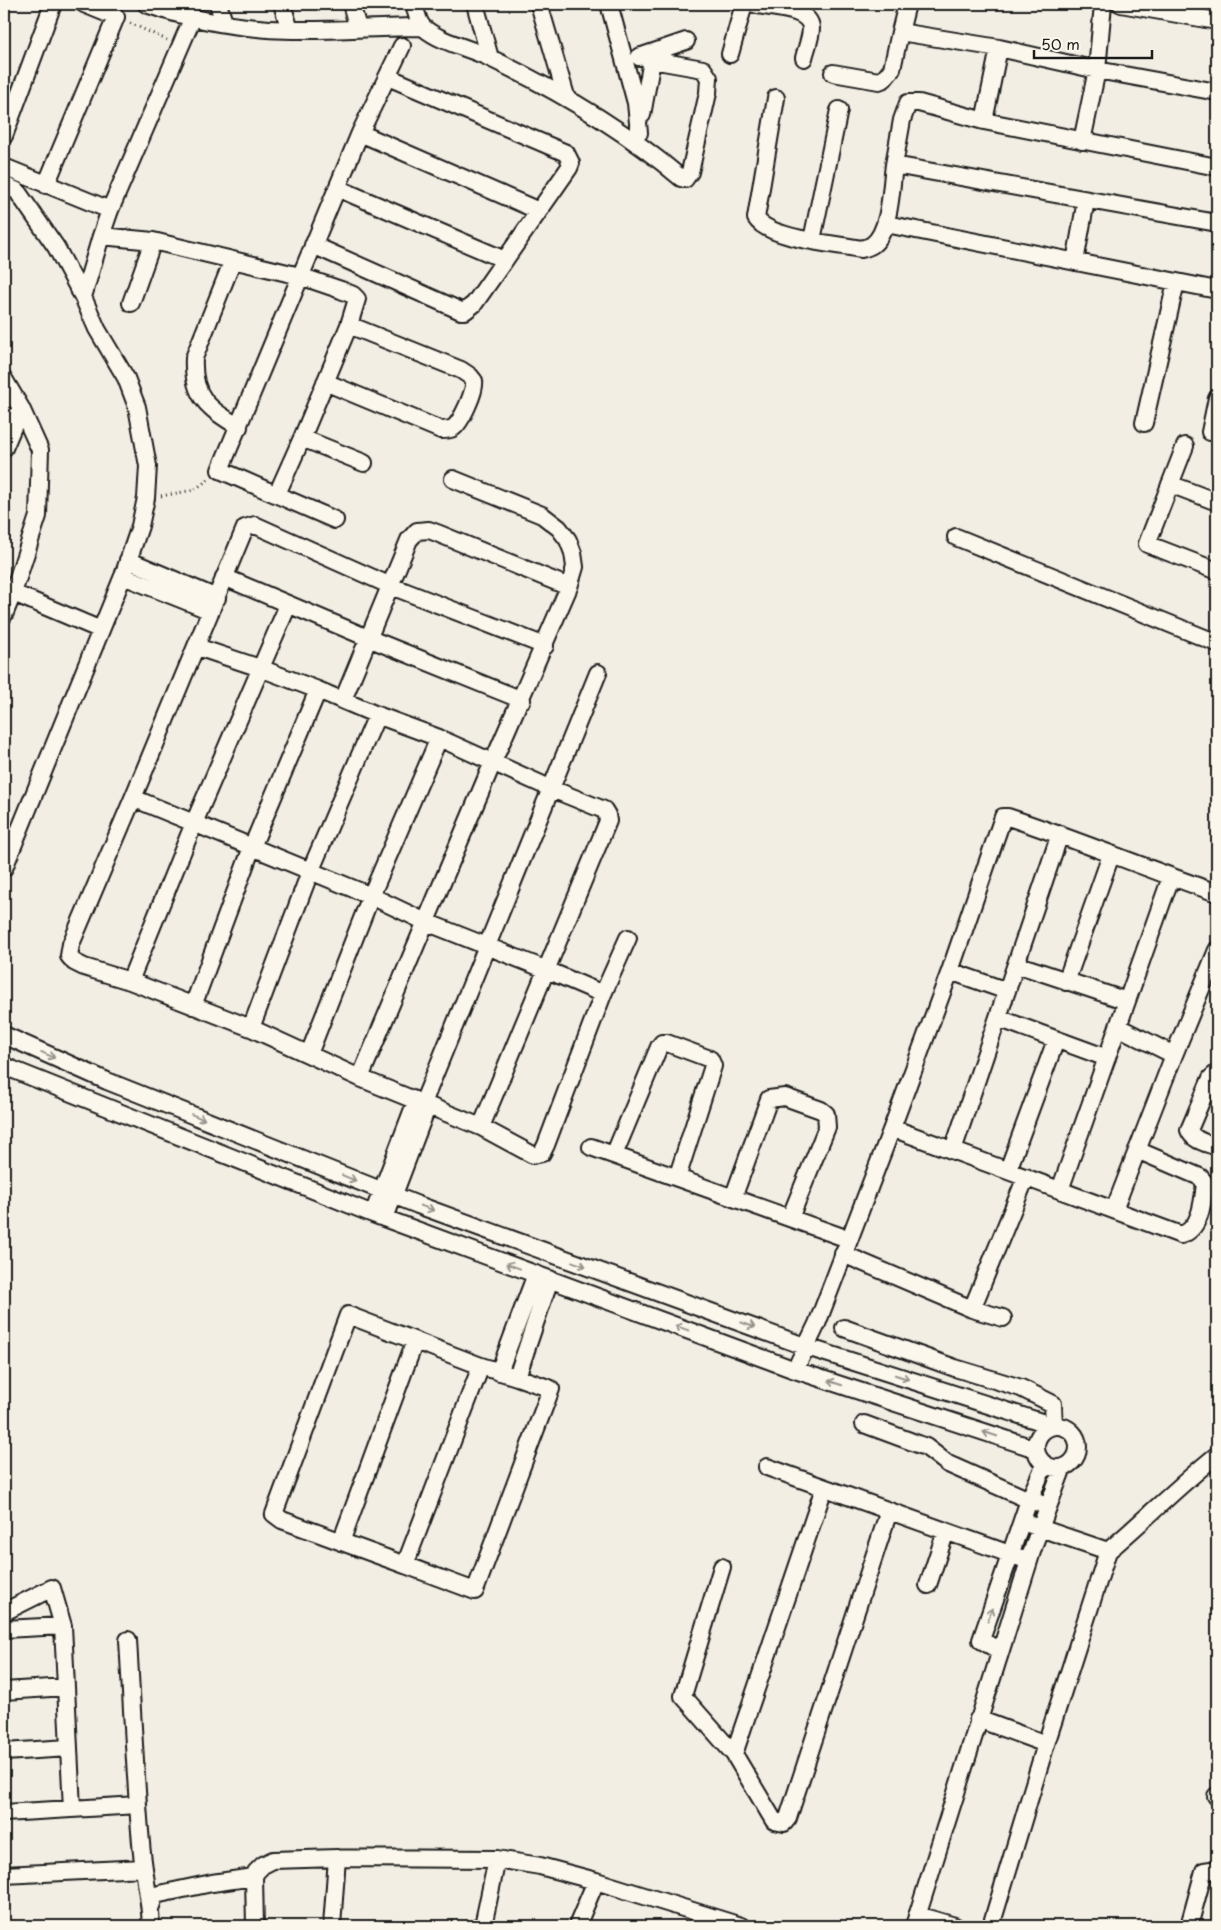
<svg xmlns="http://www.w3.org/2000/svg" width="1221" height="1930" viewBox="0 0 1221 1930" font-family="'Playpen Sans',sans-serif">
<style>
.lines{fill:none;stroke-linecap:round;stroke-linejoin:round}
.minor-casing{stroke:#1c1c1c;stroke-width:20}
.path{stroke:#1c1c1c;stroke-width:3;stroke-dasharray:1 4;stroke-linecap:butt}
.minor{stroke:#fbf7ec;stroke-width:16}
.oneway{stroke:#97948e}
</style>
<rect width="100%" height="100%" fill="#f2eee4"/>
<filter id="ink" filterUnits="userSpaceOnUse"><feTurbulence type="fractalNoise" baseFrequency=".02" numOctaves="2"/><feDisplacementMap in="SourceGraphic" scale="10" xChannelSelector="R" yChannelSelector="G"/><feConvolveMatrix kernelMatrix="1 2 1 2 8 2 1 2 1" color-interpolation-filters="sRGB"/></filter>
<g filter="url(#ink)">
<g class="lines">
<g class="minor-casing">
<path id="minor" d="M146,4C192,20 243,29 292,30C335,31 379,27 422,27
M218,4L224,22
M282,4L290,30
M351,4L358,28
M414,4C416,11 418,23 424,28C442,43 470,48 490,58C559,91 624,129 681,178L685,179L690,172L708,93L709,78L703,69L652,60L641,56
M475,4L490,58
M539,4L566,96
M609,4L636,103L639,133
M754,4C769,9 810,7 811,28C811,38 806,49 804,58
M907,4L900,32L999,48L1097,70L1217,92
M1121,4L1217,21
M730,54L744,4
M639,57L686,41
M833,73L879,81L884,79L892,69L900,32
M776,98L756,218C768,239 837,244 861,249C865,248 869,247 872,245C891,231 891,186 894,165L1217,223
M642,115L652,60
M984,121L999,48
M360,133L539,211
M4,136L53,4
M1082,141L1097,70L1103,4
M894,165L902,120L908,103H919L984,121L1217,167
M4,167L110,210
M4,185L17,191L56,247L83,297L97,329L126,378L137,407L148,466L146,498L140,526L123,576L4,868
M46,185L116,17L84,4
M337,188L505,260
M886,224L1217,290
M101,236L153,241L300,276L341,290L353,295L357,299L349,325L302,438L277,494
M812,240L839,110
M313,245L461,311H465L474,304L569,168L571,163L566,153L388,77
M233,260L194,358C192,397 208,408 239,427
M1075,262L1086,200
M83,297L101,236L110,210L193,17
M131,303L153,241
M4,379L21,408L40,450L38,516L13,593L4,615
M325,382L441,430C445,430 449,430 453,428C461,423 476,390 474,381L470,376L461,370L349,325
M1144,423L1176,282
M1210,432L1217,398
M302,438L364,463
M1185,446L1147,544L1217,571
M4,448L21,408
M1170,484L1217,502
M335,520L220,470L360,133L402,46
M956,537L1217,643
M128,560L217,598
M123,576L211,611
M224,577L368,638L522,700
M4,589L101,630
M545,646L391,586L255,525L245,528L133,798L71,944L69,956L74,962L84,967L130,981L251,1028L360,1078L481,1127L533,1155L542,1153L546,1145L603,994L628,938
M197,647L260,668L318,690L377,715L439,738L552,789L604,810L607,815L608,821L481,1127
M343,700L409,540L417,531L429,530L437,533L569,587
M133,798L371,896L426,922L547,970L603,994
M1016,964L1127,1001
M950,971L1007,991
M130,981L194,823L288,605
M1066,982L1111,855
M193,1006L252,847L318,690
M998,1018L1107,1058
M1118,1027L1174,1055
M251,1028L310,872L377,715
M4,1035L107,1081L418,1205L807,1347L1054,1426L1053,1404L1021,1388L955,1368L844,1328
M309,1054L371,896L439,738
M4,1066L373,1214L795,1370L1036,1449
M1217,1073L1211,1078L1189,1130C1193,1141 1207,1143 1217,1147
M360,1078L493,762L569,587L575,567L573,553L568,540L559,528L542,515L453,479
M423,1103L598,673
M892,1128L1181,1235C1201,1229 1203,1201 1205,1183L1200,1177L1137,1150
M591,1147L848,1239
M953,1150L1060,834
M614,1155L659,1047L662,1043H667L710,1059L713,1066L677,1178
M1008,1170L1056,1040
M1060,1190L1171,877
M733,1198L769,1099L785,1097L821,1110L826,1114L827,1127L790,1218
M1114,1210L1174,1055L1217,950
M373,1214L416,1101
M385,1218L428,1105
M843,1254L972,1309L1003,1318
M972,1309L1026,1177
M481,1366L405,1565L282,1520L274,1514L348,1315L481,1366L517,1377L550,1279
M795,1370L817,1324L892,1128L950,971L1003,817H1008C1078,840 1147,869 1217,893
M499,1372L536,1274
M864,1424L926,1447L948,1464L1029,1500L1039,1503
M1036 1447a21 21 0 1 1 42 0a21 21 0 1 1-42 0Z
M767,1467L1029,1561
M341,1542L415,1341
M1108,1551C1145,1520 1179,1485 1217,1455
M405,1565L475,1591L551,1389L517,1377
M722,1567L683,1696L734,1754L774,1821L784,1823L788,1818L889,1511
M928,1585L946,1531
M4,1612L52,1588L63,1626L72,1809
M4,1629L63,1626
M128,1640C132,1707 135,1775 141,1843C143,1871 150,1898 151,1926
M1000,1651L981,1640L1029,1500L1045,1464
M4,1691L66,1687
M978,1719L1046,1744
M4,1752L69,1748
M734,1754L824,1488
M1216,1796L1217,1797
M4,1813L138,1805
M4,1875L143,1868
M151,1906L155,1895L212,1883L254,1877
M917,1915L955,1926
M255,1926L254,1877L256,1872L263,1865L273,1860L337,1858L497,1859L540,1866L596,1881L741,1926
M332,1926L337,1858
M483,1926L497,1859
M577,1926L596,1881
M914,1926L1035,1542L1063,1467
M991,1926L1046,1744L1108,1551L1022,1522
M1189,1926L1204,1871L1211,1870L1217,1871"/>
</g>
<path class="path" d="M130,23L167,40
M161,496L194,490L209,479"/>
<use href="#minor" class="minor"/>
</g>
<defs><path id="oneway-shaft" d="M-6 0H5M1.5-3L5.5 0L1.5 3" fill="none" stroke-width="1.6" stroke-linecap="round" stroke-linejoin="round" transform="scale(1.25)"/></defs>
<g class="oneway">
<use href="#oneway-shaft" transform="translate(48 1055) rotate(24)"/>
<use href="#oneway-shaft" transform="translate(198 1117) rotate(22)"/>
<use href="#oneway-shaft" transform="translate(349 1178) rotate(22)"/>
<use href="#oneway-shaft" transform="translate(427 1208) rotate(20)"/>
<use href="#oneway-shaft" transform="translate(579 1264) rotate(20)"/>
<use href="#oneway-shaft" transform="translate(513 1266) rotate(-160)"/>
<use href="#oneway-shaft" transform="translate(748 1325) rotate(20)"/>
<use href="#oneway-shaft" transform="translate(682 1328) rotate(-160)"/>
<use href="#oneway-shaft" transform="translate(902 1377) rotate(18)"/>
<use href="#oneway-shaft" transform="translate(835 1383) rotate(-162)"/>
<use href="#oneway-shaft" transform="translate(990 1434) rotate(-162)"/>
<use href="#oneway-shaft" transform="translate(990 1615) rotate(-71)"/>
</g>
</g>
<rect width="1221" height="1930" fill="none" stroke="#fbf7ec" stroke-width="20"/>
<rect x="10" y="10" width="1201" height="1910" fill="none" stroke="#1c1c1c" stroke-width="2" filter="url(#ink)"/>
<path d="M1034 50v8h118v-8" fill="none" stroke="#1c1c1c" stroke-width="2.5"/>
<text x="1041" y="50" font-size="15" fill="#1c1c1c" stroke="#fbf7ec" stroke-width="4" paint-order="stroke">50 m</text>
</svg>
